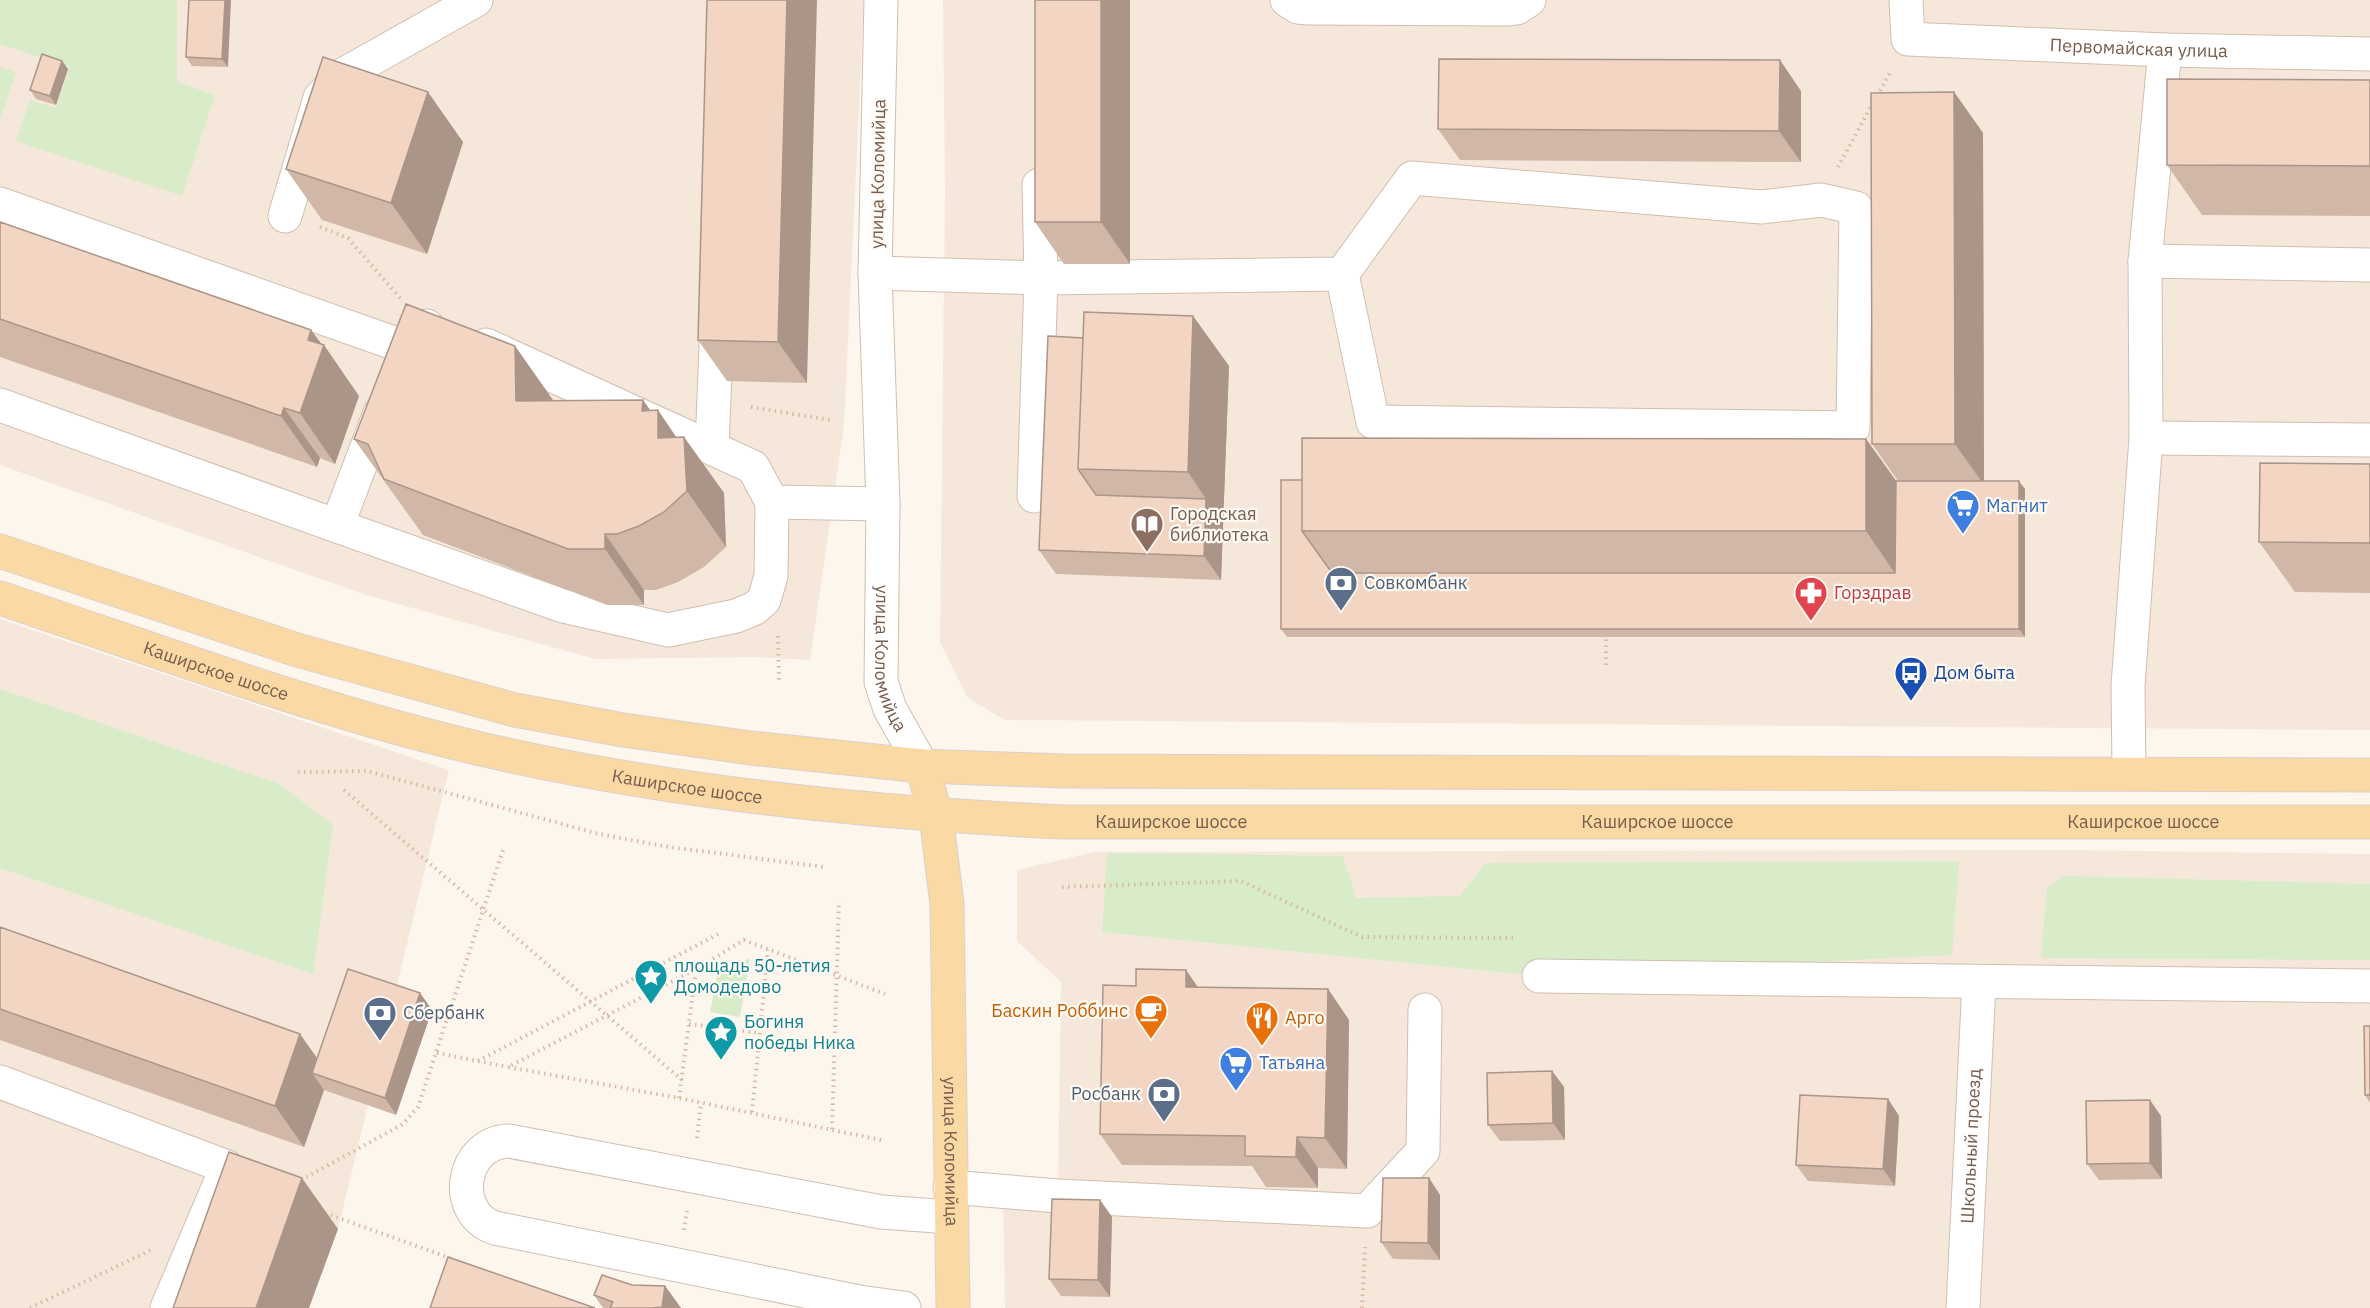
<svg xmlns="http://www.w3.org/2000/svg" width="2370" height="1308" viewBox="0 0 2370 1308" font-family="'IBM Plex Sans',sans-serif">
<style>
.residential{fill:#f5e8da}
.green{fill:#d8ecc9}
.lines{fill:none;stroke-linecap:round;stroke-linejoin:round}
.minor-casing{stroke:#d1beb0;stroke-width:35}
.major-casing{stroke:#dad1cd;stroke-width:35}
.path{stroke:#d9b8a5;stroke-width:4;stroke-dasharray:1.5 4.5;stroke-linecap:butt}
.minor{stroke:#fff;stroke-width:33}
.major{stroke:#fbd9a5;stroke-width:33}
.wall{fill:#d1b7a8}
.shaded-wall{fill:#aa9588}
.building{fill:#f3d5c3;stroke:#aa9588;stroke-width:1.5}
.labels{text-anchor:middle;stroke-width:4.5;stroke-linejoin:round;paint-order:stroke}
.street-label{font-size:18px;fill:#7a5c4d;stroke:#fffaf3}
.shop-label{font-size:18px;fill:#366cbe;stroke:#fffaf3;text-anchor:start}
.education-label{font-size:18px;fill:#785e54;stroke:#fffaf3;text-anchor:start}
.service-label{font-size:18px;fill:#4e5e75;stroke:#fffaf3;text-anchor:start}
.health-label{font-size:18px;fill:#be3a42;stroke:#fffaf3;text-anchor:start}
.transit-label{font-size:18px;fill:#164399;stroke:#fffaf3;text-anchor:start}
.culture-label{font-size:18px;fill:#0d838f;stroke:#fffaf3;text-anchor:start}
.food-label{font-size:18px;fill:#c56008;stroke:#fffaf3;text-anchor:end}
</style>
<rect width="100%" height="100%" fill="#fdf6ec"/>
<path class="residential" d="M0,0H864L844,426L810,660L756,657L595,659L366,595L0,465Z
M943,0H2370V730L1004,720L967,697L940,642L945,190Z
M0,619L449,770L338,1229L309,1308H0Z
M2065,850L2370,854V1308H1005L1003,1193L1058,1196L1061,982L1017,941V870L1095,852Z"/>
<path class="green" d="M0,0H177V82L215,95L182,196L16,141L30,100L56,108L70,67L0,44Z
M0,67L16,72L0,121Z
M0,689L279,784L333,825L313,974L0,868Z
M1107,853L1343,856L1356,898L1460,896L1485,863L1959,861L1952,955L1539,976L1102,932Z
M2064,876L2370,884V960L2041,958L2047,888Z
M750,958L740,1017L710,1012L717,975Z"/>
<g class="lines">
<g class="minor-casing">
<g id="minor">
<path id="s1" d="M881,0L875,273L883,504L881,682L890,709L922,766"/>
<path d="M1287,0L1298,7L1308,8L1509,9L1517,8L1529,0"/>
<path id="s2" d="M1906,0L1908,39L2165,50L2370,54"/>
<path d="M0,204L405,347L413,334L427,326"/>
<path d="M285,216L320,98L341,76L476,0"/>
<path d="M2145,261L2370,265"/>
<path d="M875,273L1041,278L1342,274L1412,178L1761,207L1821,200L1856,208L1853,428L1373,422L1342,274"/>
<path d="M486,345L753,467L772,502L883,504"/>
<path d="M0,405L337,526"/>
<path d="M380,413L337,526L563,606L668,630L736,616L755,608L764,600L771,576L772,502"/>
<path d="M2146,438L2370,440"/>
<path d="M712,448L717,320"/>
<path d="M1034,496L1041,278L1039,185"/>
<path d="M2129,773L2128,686L2146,438L2145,261L2165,50"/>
<path d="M1539,976L2370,986"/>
<path d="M0,1082L227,1167L167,1308"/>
<path d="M950,1187L1058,1196L1367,1211L1423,1151L1425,1010"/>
<path d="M904,1308L859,1302L495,1228C450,1213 461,1142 509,1141L881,1212L950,1217"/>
<path id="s3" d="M1963,1308L1979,983"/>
</g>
</g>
<g class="major-casing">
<g id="major">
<path d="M0,551L297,650L515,710L623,730L751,748L922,766L1063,771L2370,775"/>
<path id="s4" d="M0,598C159,651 318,711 481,749C671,793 867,813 1062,822H2370"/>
<path id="s5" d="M922,766L936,816L947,904L953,1308"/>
</g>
</g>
<path class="path" d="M1877,96L1891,71
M1838,167L1873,103
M320,227L348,238L400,298
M751,407L831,420
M778,636L779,683
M1606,665V633
M298,772L367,771L599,834L669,847L824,867
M344,790L682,1080
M1062,887L1241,881L1362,937L1515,938
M689,1024L759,1033
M437,1053L508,1067
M478,1061L722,932
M679,1098L696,970
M752,1112L768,950
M832,1129L839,901
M697,1138L701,1102
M881,1140L679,1098L508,1067L696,969L744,940L885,994
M301,1180L403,1124L418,1107L503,850
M325,1213L450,1258
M684,1230L687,1211
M30,1308L151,1250
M1362,1308L1365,1247"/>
<use href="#minor" class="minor"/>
<use href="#major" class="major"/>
</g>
<path class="wall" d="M189,0L228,67L192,66L186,57Z
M707,0L807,383L727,381L698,340Z
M1035,0L1130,264H1064L1035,222Z
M62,61L68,69L56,105L36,99L30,90Z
M2370,80V216L2202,215L2167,165Z
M1801,91V162L1460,160L1438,129Z
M1954,92L1983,133L1984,481L2025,489V637H1287L1281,629L1302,480L1866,439L1896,481H1898L1872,444Z
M463,142L427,254L322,220L286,169Z
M0,222L311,330L359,396L335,464L320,458L317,467L0,357Z
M1193,316L1229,366L1221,580L1056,574L1039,550L1083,338Z
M515,346L554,401L643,400L650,411L676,437H684L724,493L726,547L704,567L678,582L656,590H644V605H607L423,535L354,439Z
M2370,464V593L2295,592L2259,542Z
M0,927L317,1058L420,993L432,1010L396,1115L324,1090L304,1147L0,1040Z
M1186,970L1198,987L1328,989L1349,1020L1347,1169L1318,1168V1188L1266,1187L1252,1166L1122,1165L1100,1134L1136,986Z
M1552,1071L1564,1087L1565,1140L1500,1141L1488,1125Z
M2365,1095H2370V1103Z
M1888,1099L1899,1116L1895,1186L1808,1181L1796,1165Z
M2161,1116L2162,1179L2099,1180L2087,1164Z
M1429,1178L1440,1195V1260L1393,1259L1381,1242Z
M1100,1200L1112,1217L1110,1297L1061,1296L1049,1279Z
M665,1286L681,1308H603L594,1295Z"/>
<path class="shaded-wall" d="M225,0H231L228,67L222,59Z
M787,0H817L807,383L778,342Z
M1101,0H1130V264L1101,222Z
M1780,60L1801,91V162L1779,131Z
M62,61L68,69L56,105L50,96Z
M428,92L463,142L427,254L391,203Z
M1954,92L1983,133L1984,485L1955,444Z
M1193,316L1229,366L1221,580L1204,556L1206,499L1188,472Z
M311,330L323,346L324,345L359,396L335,464L300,413L308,340Z
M515,346L554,402L516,401Z
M643,400L658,421V410L685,450L684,437L724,493L726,547L687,491L642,411Z
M284,408L320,458L317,467L281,416Z
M1866,439L1902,489L1901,582L1866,531Z
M2019,481L2025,489V637L2019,629Z
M605,534L644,590V605L605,549Z
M1186,970L1207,1001L1186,987Z
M1328,989L1349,1020L1347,1169L1325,1138Z
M420,993L432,1010L396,1115L385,1098Z
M300,1034L329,1075L312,1073L324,1090L304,1147L275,1106Z
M1552,1071L1564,1087L1565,1140L1553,1123Z
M1888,1099L1899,1116L1895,1186L1883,1169Z
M2150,1100L2161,1116L2162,1179L2150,1163Z
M1297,1137L1318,1168V1188L1296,1157Z
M302,1178L338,1229L309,1308H256Z
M1429,1178L1440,1195V1260L1428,1243Z
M1100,1200L1112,1217L1110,1297L1098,1280Z
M665,1286L681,1308H663L662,1307Z"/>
<path class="building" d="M189,0H225L222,59L186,57Z
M707,0H787L778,342L698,340Z
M1035,0H1101V222H1035Z
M42,54L62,61L50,96L30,90Z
M323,57L428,92L391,203L286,169Z
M1439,59L1780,60L1779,131L1438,129Z
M2167,79L2370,80V166L2167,165Z
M1954,92L1955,444H1872L1871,93Z
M0,222L311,330L308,340L324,345L300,413L284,408L281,416L0,319Z
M406,304L515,346L516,401L643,400L642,411L658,410V438L684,437L687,491L664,512L639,526L617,534H605V549H568L384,479L368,444L354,439Z
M1084,312L1193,316L1188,472L1078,469Z
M1048,336L1083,338L1078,469L1096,495L1206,499L1204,556L1039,550Z
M1302,438L1866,439V531H1302Z
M2260,463L2370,464V543L2259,542Z
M1281,480H1302V531L1332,573H1895L1896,481H2019V629H1281Z
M0,927L300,1034L275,1106L0,1009Z
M348,969L420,993L385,1098L312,1073Z
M1136,969L1186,970V987L1328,989L1325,1138L1297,1137L1296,1157L1245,1156V1136L1100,1134L1103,985L1136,986Z
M2364,1026H2370V1095H2365Z
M1552,1071L1553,1123L1488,1125L1487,1073Z
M1800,1095L1888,1099L1883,1169L1796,1165Z
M2150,1100V1163L2087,1164L2086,1101Z
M229,1152L302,1178L256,1308H173Z
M1383,1178H1429L1428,1243L1381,1242Z
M1052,1199L1100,1200L1098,1280L1049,1279Z
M448,1257L595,1308H430Z
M602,1275L632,1285L665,1286L662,1307L653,1308H610L613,1302L594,1295Z"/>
<defs>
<g id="supermarket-pin" transform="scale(1.725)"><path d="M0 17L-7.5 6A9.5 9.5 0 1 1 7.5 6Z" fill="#3f7fe0" stroke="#fffaf3"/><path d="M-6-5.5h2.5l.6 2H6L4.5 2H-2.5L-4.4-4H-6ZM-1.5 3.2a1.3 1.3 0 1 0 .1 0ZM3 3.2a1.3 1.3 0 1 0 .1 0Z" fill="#fff"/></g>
<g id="library-pin" transform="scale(1.725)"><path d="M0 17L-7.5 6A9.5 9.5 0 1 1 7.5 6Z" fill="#8d6e63" stroke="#fffaf3"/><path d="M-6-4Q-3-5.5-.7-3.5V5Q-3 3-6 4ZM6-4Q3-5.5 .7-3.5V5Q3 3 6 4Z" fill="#fff"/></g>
<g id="bank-pin" transform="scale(1.725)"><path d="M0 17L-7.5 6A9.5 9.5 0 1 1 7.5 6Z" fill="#5c6f8a" stroke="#fffaf3"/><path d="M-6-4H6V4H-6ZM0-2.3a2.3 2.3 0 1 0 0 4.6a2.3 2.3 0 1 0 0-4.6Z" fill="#fff"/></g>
<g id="pharmacy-pin" transform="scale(1.725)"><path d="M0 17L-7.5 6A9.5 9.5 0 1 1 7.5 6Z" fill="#e0444e" stroke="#fffaf3"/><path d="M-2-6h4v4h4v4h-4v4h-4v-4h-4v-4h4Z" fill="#fff"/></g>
<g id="bus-pin" transform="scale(1.725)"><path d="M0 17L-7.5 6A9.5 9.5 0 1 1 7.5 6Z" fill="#1a4fb4" stroke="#fffaf3"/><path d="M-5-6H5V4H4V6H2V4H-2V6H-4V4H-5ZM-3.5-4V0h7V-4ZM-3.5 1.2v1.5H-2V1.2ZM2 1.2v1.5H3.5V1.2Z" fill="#fff"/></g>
<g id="sight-pin" transform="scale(1.725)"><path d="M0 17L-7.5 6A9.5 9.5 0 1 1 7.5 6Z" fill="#0f9aa8" stroke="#fffaf3"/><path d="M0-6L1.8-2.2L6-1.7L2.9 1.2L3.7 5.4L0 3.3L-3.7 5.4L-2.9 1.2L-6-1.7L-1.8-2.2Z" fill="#fff"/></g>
<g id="cafe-pin" transform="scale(1.725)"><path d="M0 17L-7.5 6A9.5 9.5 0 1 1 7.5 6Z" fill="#e8710a" stroke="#fffaf3"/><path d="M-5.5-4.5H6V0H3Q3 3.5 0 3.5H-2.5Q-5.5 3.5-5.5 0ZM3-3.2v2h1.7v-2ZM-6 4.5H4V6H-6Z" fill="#fff"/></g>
<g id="restaurant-pin" transform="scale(1.725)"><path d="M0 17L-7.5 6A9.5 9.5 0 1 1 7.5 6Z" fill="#e8710a" stroke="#fffaf3"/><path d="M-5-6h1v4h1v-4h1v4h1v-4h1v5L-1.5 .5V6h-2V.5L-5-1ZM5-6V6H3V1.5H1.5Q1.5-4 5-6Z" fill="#fff"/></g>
</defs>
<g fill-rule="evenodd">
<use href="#supermarket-pin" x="1963" y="506"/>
<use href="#library-pin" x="1147" y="524"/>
<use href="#bank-pin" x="1341" y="583"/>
<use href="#pharmacy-pin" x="1811" y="593"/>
<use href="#bus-pin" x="1911" y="673"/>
<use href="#sight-pin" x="651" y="976"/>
<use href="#cafe-pin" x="1151" y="1011"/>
<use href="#bank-pin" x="380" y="1013"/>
<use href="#restaurant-pin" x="1262" y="1018"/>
<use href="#sight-pin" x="721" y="1032"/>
<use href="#supermarket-pin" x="1236" y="1063"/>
<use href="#bank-pin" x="1164" y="1094"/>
</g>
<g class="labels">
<g class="street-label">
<text dy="6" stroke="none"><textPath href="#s2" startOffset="270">Первомайская улица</textPath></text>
<text transform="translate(878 174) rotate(-89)" y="6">улица Коломийца</text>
<text dy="6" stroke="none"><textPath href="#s1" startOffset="660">улица Коломийца</textPath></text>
<text dy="6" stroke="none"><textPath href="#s4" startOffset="228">Каширское шоссе</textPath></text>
<text dy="6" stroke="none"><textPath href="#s4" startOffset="714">Каширское шоссе</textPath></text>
<text dy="6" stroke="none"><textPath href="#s4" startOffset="1686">Каширское шоссе</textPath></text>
<text dy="6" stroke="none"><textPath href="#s4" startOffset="2172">Каширское шоссе</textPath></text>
<text dy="6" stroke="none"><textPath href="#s4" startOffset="1200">Каширское шоссе</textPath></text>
<text dy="6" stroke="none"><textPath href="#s3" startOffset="162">Школьный проезд</textPath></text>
<text dy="6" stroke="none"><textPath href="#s5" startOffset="388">улица Коломийца</textPath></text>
</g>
<g class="shop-label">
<text x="1986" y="512">Магнит</text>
<text x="1259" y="1069">Татьяна</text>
</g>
<g class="education-label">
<text x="1170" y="520">Городская<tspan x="1170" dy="21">библиотека</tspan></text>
</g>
<g class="service-label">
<text x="1364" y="589">Совкомбанк</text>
<text x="403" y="1019">Сбербанк</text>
<text x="1141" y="1100" text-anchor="end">Росбанк</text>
</g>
<g class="health-label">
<text x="1834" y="599">Горздрав</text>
</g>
<g class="transit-label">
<text x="1934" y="679">Дом быта</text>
</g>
<g class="culture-label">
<text x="674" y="972">площадь 50-летия<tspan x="674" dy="21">Домодедово</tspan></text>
<text x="744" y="1028">Богиня<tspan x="744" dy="21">победы Ника</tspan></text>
</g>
<g class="food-label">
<text x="1128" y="1017">Баскин Роббинс</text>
<text x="1285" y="1024" text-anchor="start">Арго</text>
</g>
</g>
</svg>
